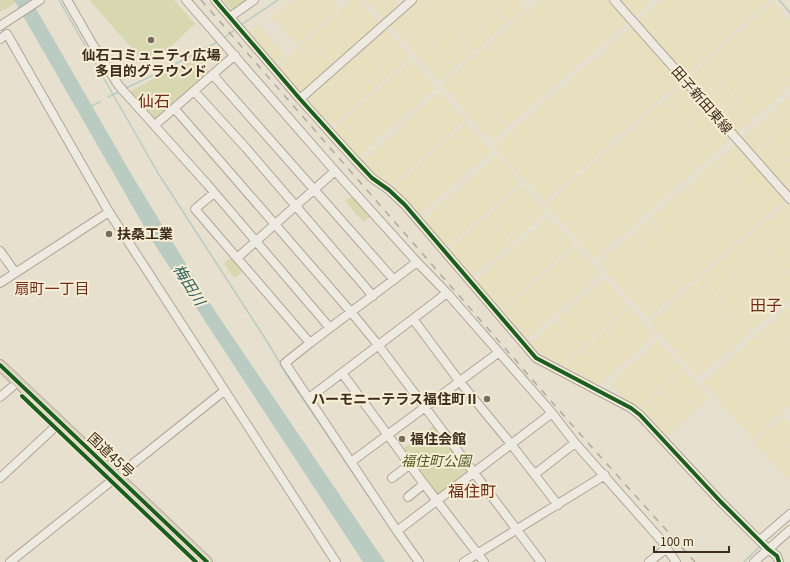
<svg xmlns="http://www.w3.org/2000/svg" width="790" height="562" viewBox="0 0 790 562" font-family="Georgia,'Noto Sans JP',serif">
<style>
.farmland{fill:#e8dfbe}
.green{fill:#d7d8b0}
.water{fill:#baccc2}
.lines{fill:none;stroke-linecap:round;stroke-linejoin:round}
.stream{stroke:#baccc2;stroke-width:1.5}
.minor-casing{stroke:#ada597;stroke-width:10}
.highway-casing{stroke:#928a7e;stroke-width:12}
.minor{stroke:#efeae1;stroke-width:8}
.highway{stroke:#dbd0bf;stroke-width:11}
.rail{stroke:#aeaaa1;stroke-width:1.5;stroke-dasharray:7 7;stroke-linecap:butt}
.cycleway-casing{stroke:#f8eed5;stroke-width:6}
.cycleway{stroke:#1b5e20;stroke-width:4}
.poi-dot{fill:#786c5c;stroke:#f8eed5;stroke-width:1.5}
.labels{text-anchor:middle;stroke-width:4;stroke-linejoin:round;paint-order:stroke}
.poi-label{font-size:14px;font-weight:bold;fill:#3d2d1e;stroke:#f8eed5;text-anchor:start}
.street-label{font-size:14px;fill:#3d2d1e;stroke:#f8eed5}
.park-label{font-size:14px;font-style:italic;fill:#4d5b23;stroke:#f8eed5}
.water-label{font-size:15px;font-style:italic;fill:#2c5e5b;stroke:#f8eed5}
.neighbourhood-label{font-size:15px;fill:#6d2c1a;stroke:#f8eed5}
.quarter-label{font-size:16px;fill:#6d2c1a;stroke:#f8eed5}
</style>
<rect width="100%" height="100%" fill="#e7e0cf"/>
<path class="farmland" d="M296,0H298L319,24L299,0H318L328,11L319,0H331L339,8L309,35L285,7Z
M352,0H359L380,24L357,44L333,17Z
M367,0H394L400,7L385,20Z
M419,0H426L472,53L455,67L406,11Z
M427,0H457L490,38L473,52Z
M458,0H487L507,23L491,37Z
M488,0H518L525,8L508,22Z
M540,0H548L594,52L577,66L529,10Z
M550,0H569L605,41V42L594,51Z
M570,0H589L617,32L606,41Z
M590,0H610L629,21L618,31Z
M619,0H649L650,2L634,17Z
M662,0H678L719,46L703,61L655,6Z
M679,0H709L733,27L710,0H722L743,24L719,46Z
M723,0H740L753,15L744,24Z
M741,0H770L754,15Z
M773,2L790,22V39L765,10Z
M654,7L702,61L686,76L638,21Z
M284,8L308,35L297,45L272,16Z
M764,10L790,40V79L745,27Z
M528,11L576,66L574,67L575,68L560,81L511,25Z
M405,12L454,68L439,81L390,25Z
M333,17L357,45L346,54L325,31L346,55L335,64L311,37Z
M258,24L285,56L276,63L248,31Z
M510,26L560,81L553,87L504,31Z
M633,26L681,81L664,95L616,40Z
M744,28L790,80V86L788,88L739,33Z
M385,29L410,57L387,77L363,50Z
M503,31L553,87L543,96L493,40Z
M738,33L787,89L756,117L754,116L753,117L705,63L721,49L744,74L722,48Z
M310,38L332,63V66L323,75L299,47Z
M493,41L542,97L525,111L476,55Z
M616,41L664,96L647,111L599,56Z
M298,48L322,75L302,93L278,66Z
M362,50L386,78L376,87L351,60Z
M475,55L525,112L508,126L458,70Z
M598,56L646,111L630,126L581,71Z
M351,60L375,88L364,98L340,70Z
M412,60L436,87L425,97L401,70Z
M704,64L753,119L737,134L688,78Z
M400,70L424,97L423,99L413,108L389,80Z
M339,71L363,98L346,114L322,86Z
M458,71L507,127L492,140L490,138L489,139L442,84Z
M581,71L629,126L612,141L564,86Z
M389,81L413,108L402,118L378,90Z
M683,84L731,139L715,153L667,98Z
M321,87L345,114L332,126L307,99Z
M563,87L612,142L581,169L533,113L555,93L601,145L556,93Z
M377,91L402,118L390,128L366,101Z
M440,92L465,120L419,161L395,134L404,124L426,148L404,123L417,112L439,137L417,112Z
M790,95V125L775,108Z
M666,99L714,154L698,168L649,114Z
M366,101L390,128L379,138L354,111Z
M775,109L790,126V139L768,114Z
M354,112L378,139L367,148L343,121Z
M532,114L580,169L561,187L512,131Z
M649,114L697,169L688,177L639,123Z
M768,115L790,140V160L758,124Z
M342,122L367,149L358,157L334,129Z
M467,123L492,151L446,191L421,163L432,153L454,178L433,153Z
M639,123L687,178L680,184L632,129Z
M757,124L770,139L754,153L741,139Z
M631,130L680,184L663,199L615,144Z
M511,132L528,150L511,165L495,146Z
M393,134H394L418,161L407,171L382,143Z
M772,141L790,162V195L755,155Z
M382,144L407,171L396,181L371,153Z
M736,144L786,200L769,214L720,158Z
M615,145L663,199L646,214L598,159Z
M528,151L560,187L545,201L525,178L524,180L511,166Z
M371,154L396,181L389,187L372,173L362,161Z
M496,155L520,183L462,233L438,206L450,197L469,218L450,196L461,186L482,210L462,186L468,180L488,202L469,180Z
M719,159L768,215L751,229L702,173Z
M597,160L645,214L630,228H628L581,175Z
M421,164L445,192L418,215L392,189Z
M702,174L751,230L738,241L689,185Z
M580,175L627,228V230L611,244L564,190Z
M523,186L546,212L535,222L511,196Z
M688,186L737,242L718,258L669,202Z
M563,191L611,244L606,249L564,203L605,250L596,258L594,256L593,257L547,205Z
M511,196L534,223L523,233L502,210L522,233L512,242L489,215Z
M669,202L718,258L699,274L651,218Z
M788,203L790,205V238L772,217Z
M438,207L462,234L447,247L423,220Z
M488,216L511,243L477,273L453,246L465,236L485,259L465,236Z
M549,217L574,244L563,254L538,226Z
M771,217L790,239V273L754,232Z
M650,219L699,275L682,289L634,234L635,232Z
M538,227L562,254L551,265L526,237Z
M753,233L790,275V293L744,241Z
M632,234L681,290L664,304L616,249Z
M526,237L550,265L539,275L515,247Z
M743,241L790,294V298L767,317L719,262Z
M453,247L476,273L473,276L449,250Z
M514,247L539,275L528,285L504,257Z
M576,247L600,274L589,284L565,257Z
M615,249L664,305L648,318L634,301L632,302L600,265L601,264L600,262Z
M503,257L528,285L505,306L480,278L490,269L493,268L492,267Z
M564,257L588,285L527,339L503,311L530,287L541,299L531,287Z
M718,263L767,318L750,332L702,277Z
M480,278L504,306L501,309L477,281Z
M604,278L628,306L615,318L591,290Z
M701,278L749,333L743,338L695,283Z
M694,284L743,339L733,347L684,292Z
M590,290L614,318L611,321L587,293Z
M684,293L732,348L715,363L667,308Z
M586,294L611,322L594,336L570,308L575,304L598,330L575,304Z
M630,308L654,336L644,345L620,320L643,346L632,356L608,328Z
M666,308L679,322L663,337L650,322Z
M788,308L790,310V343L772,322Z
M569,309L594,337L583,347L558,319Z
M557,320L582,347L574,355L549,327Z
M679,323L715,363L698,377L663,337Z
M771,323L790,344V378L754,338Z
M549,328L573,355L562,365L543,354L531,343Z
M607,329L631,356L620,366L596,339Z
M754,338L790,379V406L785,411L735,354Z
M596,339L620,366L609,376L584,349Z
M658,340L675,359L664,369L647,350Z
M584,350L608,377L599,385L565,366Z
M647,351L671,379L661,388L636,361Z
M734,355L784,411L769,424L720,368Z
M675,360L683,368L672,378L664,370Z
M635,361L660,389L649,399L624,371Z
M719,368L769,425L753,439L703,382Z
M684,370L709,399L699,408L673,380Z
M624,371L649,399L639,408L623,398L610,384Z
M672,380L697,408L687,418L662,390Z
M661,391L686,418L676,429L651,400Z
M650,401L675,429L667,436L649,415L641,409Z
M783,417L790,425V447L772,427Z
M771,427L790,449V481L755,442Z"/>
<path class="green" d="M0,0H14L16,3L0,12Z
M89,0H174L195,24L159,57L146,64Z
M223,0H248L233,11Z
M200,59L209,71L154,120L131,91L167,71Z
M352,196L370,217L363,222L345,201Z
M233,256L245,270L234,278L224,263Z
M435,424L471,472L437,498L400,451Z"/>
<path class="water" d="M14,0H31L133,177L211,305L385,562H363L153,242Z"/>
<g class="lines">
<path class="stream" d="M59,0L158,173L268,343L288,377L384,519
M779,0L790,13
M241,25L278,0
M224,38L237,28
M126,88L158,73L219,41
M108,97L119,92
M91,106L100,102
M409,555L414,562
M744,562L761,545"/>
<g class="minor-casing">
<path id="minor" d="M67,0L93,45L119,86L207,184L330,328
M186,0L335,171L417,262L447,293L552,413L575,443L661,540L676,562
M215,0L300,99L355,160L372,178L389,190L405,205L536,358L631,408L640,415L720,501L768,549L777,556L779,562
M614,0L790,199
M230,17L254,0
M0,26L40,0
M0,39L7,34L109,212L336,562
M213,75L394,280
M194,91L246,148L373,296
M300,99L412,0
M174,108L351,312L379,346L541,562
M155,125L235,55
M214,193L195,209L310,343
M0,251L15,272
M237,258L335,171
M417,262L310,343L285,363L397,531L419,562
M0,283L109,212
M413,319L460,382L511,444L558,505
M342,373L424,484L484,562
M0,397L12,387
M309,398L447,293
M351,462L498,353
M535,474L575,443
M0,478L55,427
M392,478L409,465
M408,497L424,484
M397,531L552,413
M760,540L790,514
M10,562L224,391
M464,562L605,475
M649,562L667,548
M754,562L790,530"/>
</g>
<g class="highway-casing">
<path id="highway" d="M0,365L207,562"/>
</g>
<use href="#minor" class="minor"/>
<use href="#highway" class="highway"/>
<path class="rail" d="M201,0L572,425L695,562"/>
<g class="cycleway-casing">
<path id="cycleway" d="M215,0L300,99L355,160L372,178L389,190L405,205L536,358L631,408L640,415L720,501L768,549L777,556L779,562
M0,365L207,562
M22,396L196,562"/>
</g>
<use href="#cycleway" class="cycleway"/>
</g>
<g class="poi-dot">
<circle cx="151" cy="40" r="4"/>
<circle cx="109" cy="234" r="4"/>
<circle cx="487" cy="399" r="4"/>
<circle cx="402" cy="439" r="4"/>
</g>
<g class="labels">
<g class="poi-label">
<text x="151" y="60" text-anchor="middle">仙石コミュニティ広場<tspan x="151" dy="16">多目的グラウンド</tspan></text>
<text x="117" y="239">扶桑工業</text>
<text x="479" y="404" text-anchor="end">ハーモニーテラス福住町Ⅱ</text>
<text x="410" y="444">福住会館</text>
</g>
<g class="street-label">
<text transform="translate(702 100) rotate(49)" y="5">田子新田東線</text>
<text transform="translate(111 455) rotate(43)" y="5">国道45号</text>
</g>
<g class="park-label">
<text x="436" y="466">福住町公園</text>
</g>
<g class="water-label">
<text transform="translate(189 285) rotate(58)" y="5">梅田川</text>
</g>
<g class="neighbourhood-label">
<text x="52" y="294">扇町一丁目</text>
</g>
<g class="quarter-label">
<text x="154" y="107">仙石</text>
<text x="766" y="311">田子</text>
<text x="472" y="497">福住町</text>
</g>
</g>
<path d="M654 546v6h75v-6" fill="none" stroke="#3d2d1e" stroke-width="2"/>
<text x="660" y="546" font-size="12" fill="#3d2d1e" stroke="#f8eed5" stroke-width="3" paint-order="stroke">100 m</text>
</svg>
